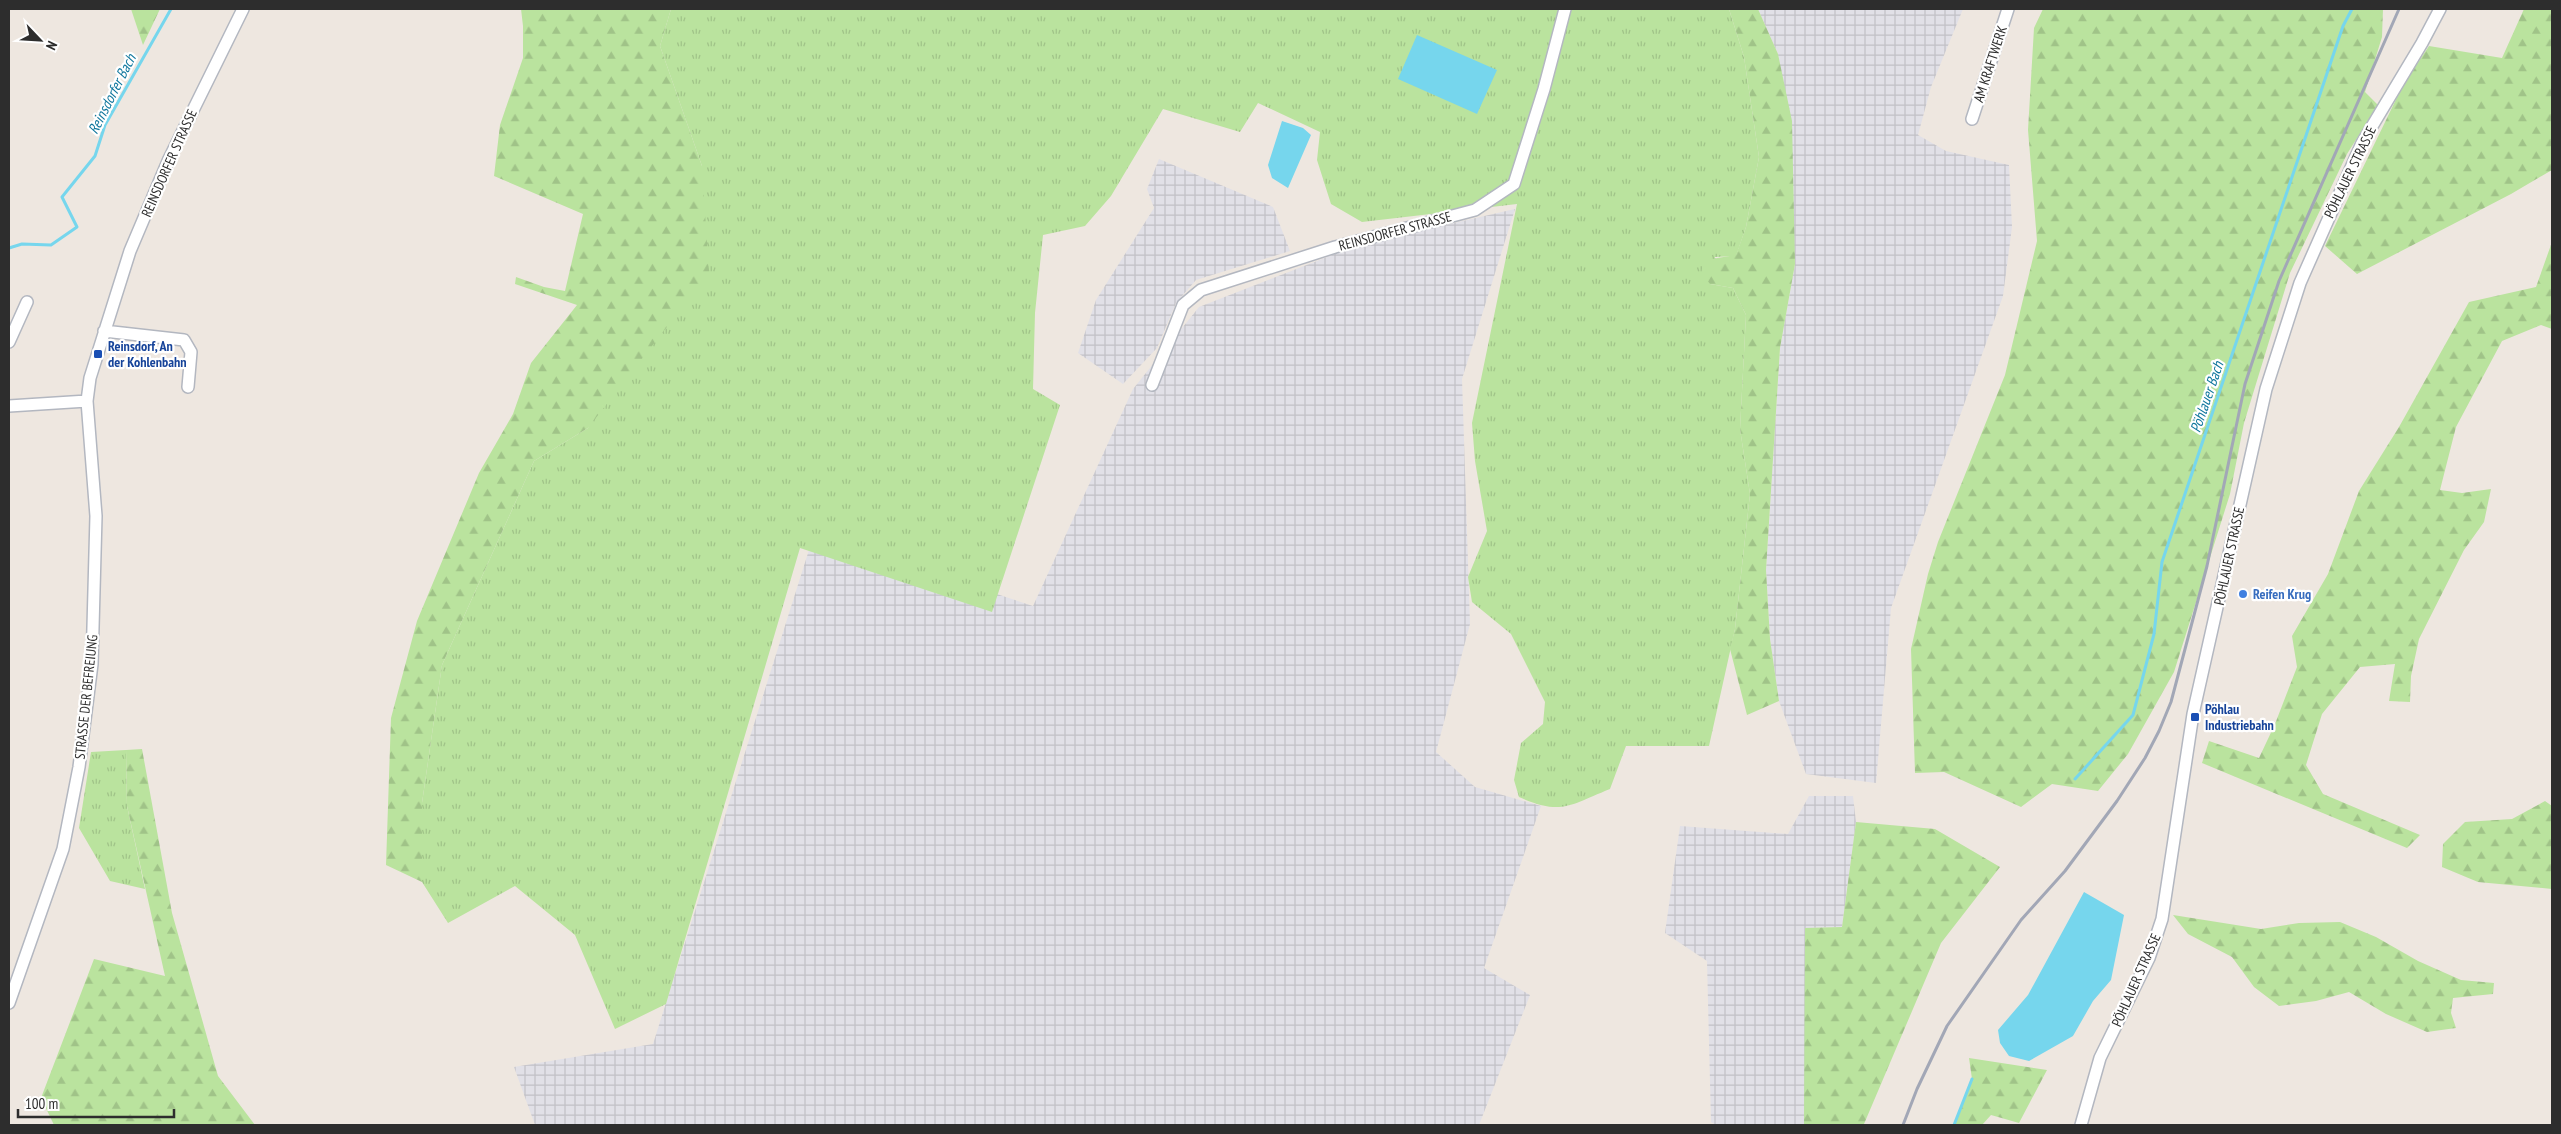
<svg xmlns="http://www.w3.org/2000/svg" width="2561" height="1134" viewBox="0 0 2561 1134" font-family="'PT Sans Narrow',sans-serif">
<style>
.industrial{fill:url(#industrial-grid)}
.grass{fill:url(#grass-tufts)}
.forest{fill:url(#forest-firs)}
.water{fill:#76d6ed}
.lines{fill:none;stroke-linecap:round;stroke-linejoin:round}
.stream{stroke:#76d6ed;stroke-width:3}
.minor-casing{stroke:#b3b7c0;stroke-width:14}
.minor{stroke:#fff;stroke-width:11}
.rail{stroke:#a2a7b6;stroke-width:3}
.transit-dot{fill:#1a4fb4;stroke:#fff;stroke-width:2}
.shop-dot{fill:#3f7fe0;stroke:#fff;stroke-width:2}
.labels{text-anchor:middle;stroke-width:4.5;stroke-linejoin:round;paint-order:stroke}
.street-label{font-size:14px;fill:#2d2d2d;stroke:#fff}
.transit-label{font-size:14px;font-weight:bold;fill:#164399;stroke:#fff;text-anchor:start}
.shop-label{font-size:14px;font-weight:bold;fill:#366cbe;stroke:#fff;text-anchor:start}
.water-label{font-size:15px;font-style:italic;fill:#10779d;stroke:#fff}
</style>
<defs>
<pattern id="industrial-grid" width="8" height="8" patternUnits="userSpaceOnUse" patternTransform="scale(1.25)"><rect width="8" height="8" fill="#e1e0e7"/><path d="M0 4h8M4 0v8" fill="none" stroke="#c1c0c6"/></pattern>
<pattern id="grass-tufts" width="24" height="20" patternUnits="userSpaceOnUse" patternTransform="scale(1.25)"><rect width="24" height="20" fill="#bae39e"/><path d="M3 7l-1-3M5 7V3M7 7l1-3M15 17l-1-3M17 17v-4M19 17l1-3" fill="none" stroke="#a0c388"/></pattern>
<pattern id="forest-firs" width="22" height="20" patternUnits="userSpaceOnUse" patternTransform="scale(1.25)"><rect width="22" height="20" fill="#bae39e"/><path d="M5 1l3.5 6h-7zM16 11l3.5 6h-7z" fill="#a0c388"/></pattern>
</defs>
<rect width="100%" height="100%" fill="#eee7e0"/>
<path class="industrial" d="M1758,9H1963L1931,87L1918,135L1946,151L2009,165L2012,227L2003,296L1891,608L1876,783L1806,774L1779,701L1770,639L1766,570L1780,348L1795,264L1778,54Z
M1159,159L1273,207L1290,251L1196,280L1176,303L1157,348L1123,384L1078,353L1096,300L1154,208L1147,189Z
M1515,209L1462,379L1470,624L1436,752L1475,787L1541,806L1484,968L1530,995L1479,1125H535L514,1067L653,1044L814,534L1033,606L1133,389L1199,307L1358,245Z
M1809,796H1853L1856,822L1842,927L1805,928V1125H1716L1711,1122L1707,961L1665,933L1680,826L1788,834Z"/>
<path class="grass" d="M671,9H1729L1744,57L1759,157L1746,227L1736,256L1715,257L1710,284L1733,288L1746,315L1740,429L1750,494L1735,629L1709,746H1626L1610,789C1570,805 1562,816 1519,797L1514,780L1521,743L1543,724L1545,702L1511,634L1472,602L1468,577L1487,531L1475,461L1472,423L1517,204L1362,222L1331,204L1317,160L1320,132L1258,103L1240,132L1163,109L1111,196L1085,226L1043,235L1035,313L1033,389L1060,405L992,612L800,548L666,1004L615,1029L575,935L515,886L448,923L422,882V803L442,665L534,461L588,428L702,166L660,46Z
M126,750L127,806L145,889L110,881L79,828L91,752Z"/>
<path class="forest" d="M131,9H160L143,45Z
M521,9H671L660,46L702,166L709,273L588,428L534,461L442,665L422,803V882L386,865L391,718L417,621L479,473L513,414L531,363L577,305L515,284L516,277L544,287L565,291L583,214L494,176L500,125L523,58V26Z
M1729,9H1758L1778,54L1792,121L1795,264L1780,348L1766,570L1770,639L1779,701L1747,715L1730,649L1735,629L1750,494L1740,429L1746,315L1733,288L1710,284L1701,272L1705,260L1736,255L1746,227L1759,157L1744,57Z
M2043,9H2383L2382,37L2365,92L2378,105L2347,154L2290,273L2244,423L2230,494L2174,672L2128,754L2098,791L2052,784L2021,807L1944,772L1915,773L1911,649L1928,574L1938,542L2005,375L2037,241L2028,130L2034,28Z
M2524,9H2552V170L2511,194L2357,274L2325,246L2403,85L2429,46L2502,58Z
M2552,242V329L2541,325L2502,341L2456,427L2440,490L2462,493L2491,489L2484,522L2464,550L2419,639L2411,676L2410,702L2389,701L2395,664L2360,667L2322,714L2306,765L2323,794L2420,835L2407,848L2202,763L2209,741L2259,758L2275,724L2297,667L2292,636L2328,574L2359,491L2399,427L2469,302L2536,287Z
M142,749L172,913L218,1076L255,1125H54L41,1098L94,959L165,976L127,806L126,750Z
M2545,801L2552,806V889L2478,882L2442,867L2443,844L2465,822L2512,819Z
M1856,822L1935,829L2000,867L1941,943L1864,1124L1804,1125L1805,928L1842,927Z
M2173,915L2261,929L2299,923L2340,922L2376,937L2418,961L2461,980L2494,983L2493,994L2453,998L2451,1013L2456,1028L2427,1032L2386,1014L2349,992L2316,1001L2279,1006L2254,987L2232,957L2188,934Z
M1969,1058L2047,1070L2019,1123L1991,1115L1982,1125H1954L1972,1079Z"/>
<path class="water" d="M1417,35L1497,70L1477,114L1398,79Z
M1282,121L1303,128L1311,135L1288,188L1272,178L1268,165Z
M2084,892L2124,915L2111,980L2093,1001L2073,1036L2029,1061L2009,1056L2000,1043L1998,1030L2028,995Z"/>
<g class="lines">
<path class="stream" d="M9,248L22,244L51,245L77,227L62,197L95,156L105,125L171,9
M2075,779L2133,715L2154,634L2162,562L2343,26L2352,9
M1954,1125L1972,1079"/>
<g class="minor-casing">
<path id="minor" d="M1972,119L2008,9
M104,331L184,340L191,352L188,387
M9,342L27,302
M1152,385L1183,305L1201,290L1335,247L1475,210L1514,184L1544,89L1565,9
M9,406L87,401
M9,1003L63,849L79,767L92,664L96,516L87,401L90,378L130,251L169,159L243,9
M2081,1125L2100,1058L2149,958L2162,919L2193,714L2266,389L2300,283L2362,143L2422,43L2440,9"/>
</g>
<use href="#minor" class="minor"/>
<path class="rail" d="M1903,1125L1917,1089L1947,1026L2021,920L2065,871L2117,801L2145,758L2159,731L2171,702L2207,566L2245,384L2279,281L2399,9"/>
</g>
<g class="transit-dot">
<rect x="93" y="349" width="10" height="10" rx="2.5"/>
<rect x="2190" y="712" width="10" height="10" rx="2.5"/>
</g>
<circle class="shop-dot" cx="2243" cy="594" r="5"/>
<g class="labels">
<g class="street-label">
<text transform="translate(1990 64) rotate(-72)" y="5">AM KRAFTWERK</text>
<text transform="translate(169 163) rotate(-66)" y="5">REINSDORFER STRASSE</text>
<text transform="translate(2350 172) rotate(-64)" y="5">PÖHLAUER STRASSE</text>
<text transform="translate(1395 231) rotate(-15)" y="5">REINSDORFER STRASSE</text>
<text transform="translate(2229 556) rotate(-78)" y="5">PÖHLAUER STRASSE</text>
<text transform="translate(86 697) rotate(-84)" y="5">STRASSE DER BEFREIUNG</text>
<text transform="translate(2136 980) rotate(-66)" y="5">PÖHLAUER STRASSE</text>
</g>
<g class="transit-label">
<text x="108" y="351">Reinsdorf, An<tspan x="108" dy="16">der Kohlenbahn</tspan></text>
<text x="2205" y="714">Pöhlau<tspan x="2205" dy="16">Industriebahn</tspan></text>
</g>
<g class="shop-label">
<text x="2253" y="599">Reifen Krug</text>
</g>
<g class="water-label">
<text transform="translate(112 94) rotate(-63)" y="5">Reinsdorfer Bach</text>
<text transform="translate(2207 397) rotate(-71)" y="5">Pöhlauer Bach</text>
</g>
</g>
<rect width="2561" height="1134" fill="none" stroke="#2d2d2d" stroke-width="20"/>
<g transform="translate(40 40) rotate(115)" stroke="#ffffff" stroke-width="4" paint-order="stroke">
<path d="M0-4L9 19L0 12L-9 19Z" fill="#2d2d2d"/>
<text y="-8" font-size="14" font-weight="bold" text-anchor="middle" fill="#2d2d2d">N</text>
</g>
<path d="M18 1109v8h156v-8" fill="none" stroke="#2d2d2d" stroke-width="2.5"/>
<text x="25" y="1109" font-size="15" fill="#2d2d2d" stroke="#ffffff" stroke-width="4" paint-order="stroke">100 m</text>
</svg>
